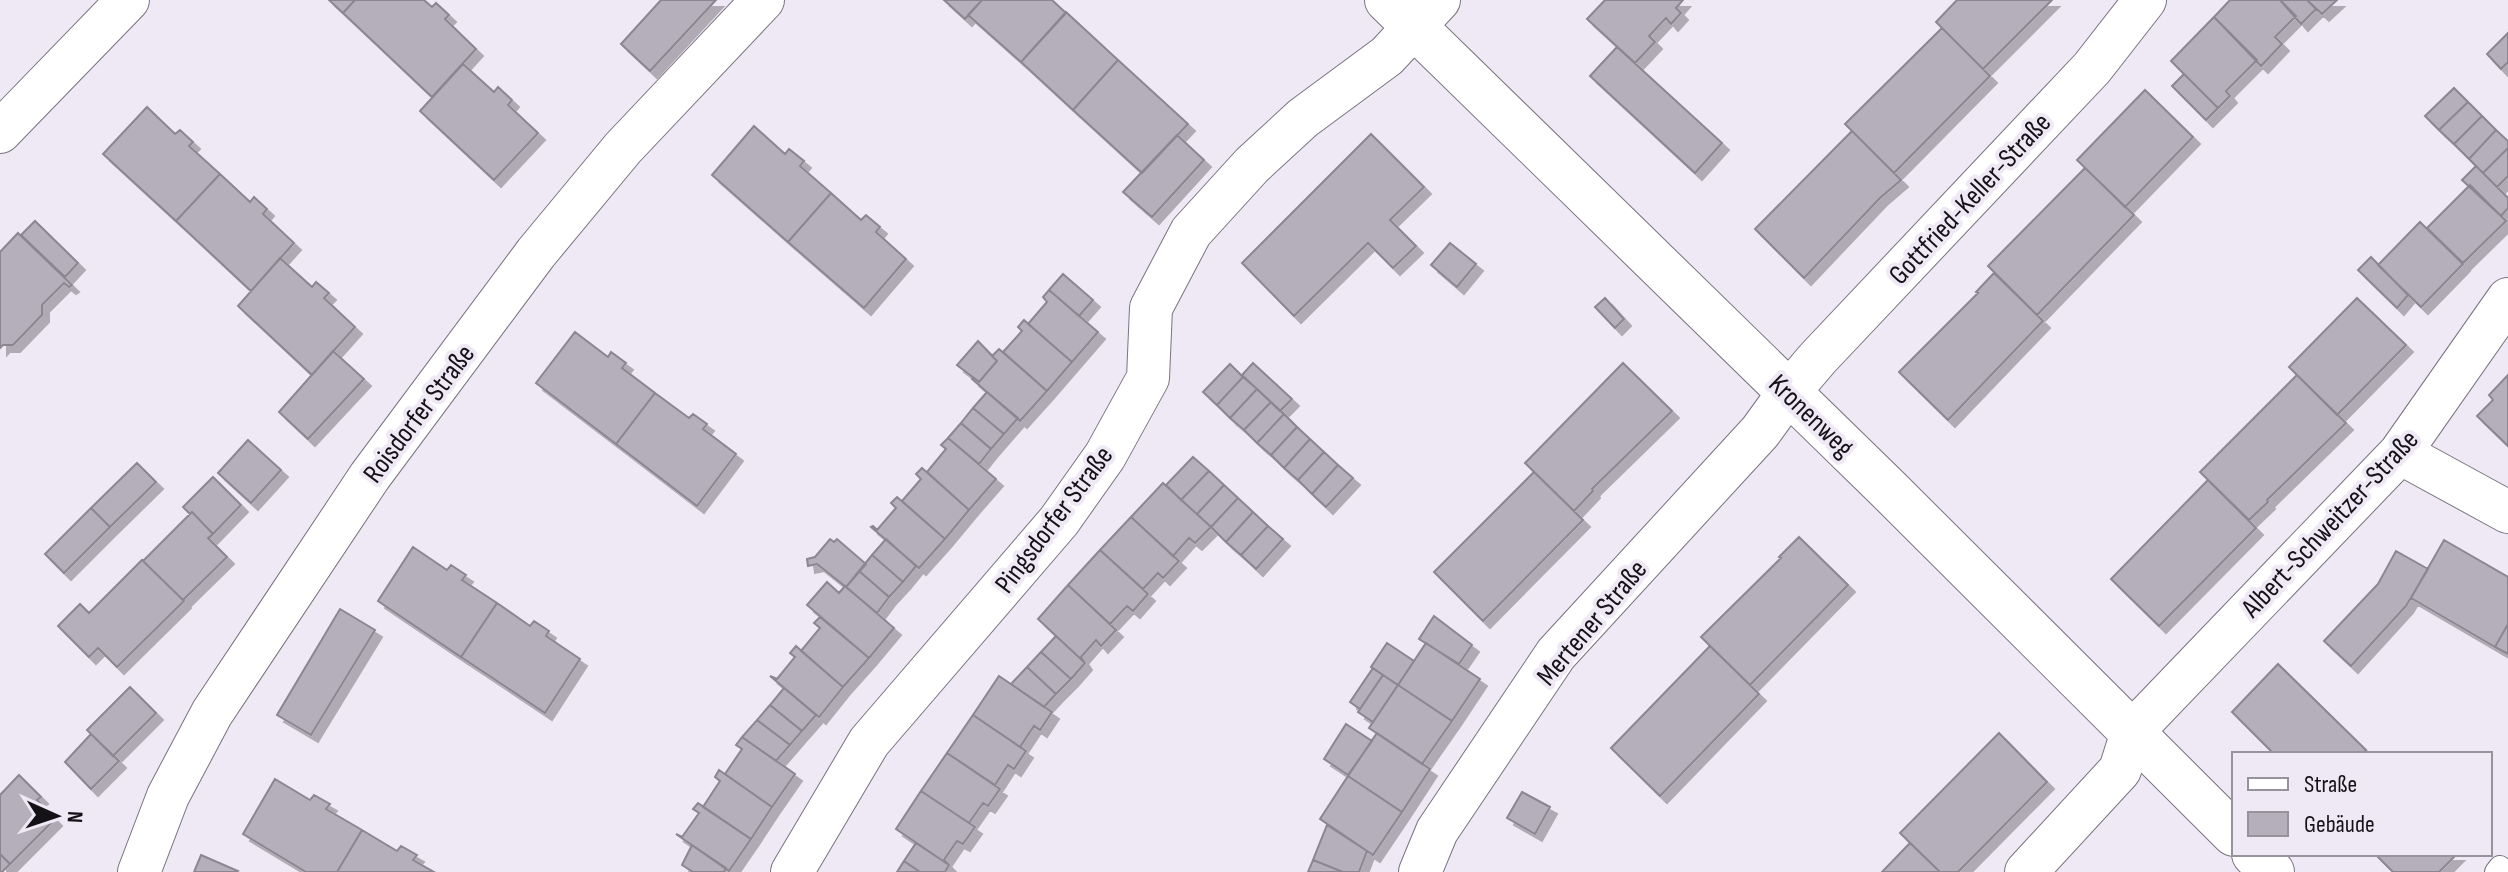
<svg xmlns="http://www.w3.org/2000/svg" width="2508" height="872" viewBox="0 0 2508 872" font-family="'Sofia Sans Condensed',sans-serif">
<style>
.building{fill:#b5afbb;stroke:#8c8692;stroke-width:2;filter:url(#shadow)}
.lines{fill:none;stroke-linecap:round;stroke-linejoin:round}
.service-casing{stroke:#79737e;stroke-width:24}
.minor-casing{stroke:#79737e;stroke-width:44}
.tertiary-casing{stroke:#79737e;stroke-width:46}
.service{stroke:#fff;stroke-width:22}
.minor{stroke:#fff;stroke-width:42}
.tertiary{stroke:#fff;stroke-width:44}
.labels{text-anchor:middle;stroke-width:8;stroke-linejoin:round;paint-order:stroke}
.street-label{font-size:28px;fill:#141217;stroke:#efe8f5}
</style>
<defs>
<filter id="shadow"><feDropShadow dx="7" dy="7" stdDeviation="0" flood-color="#0004"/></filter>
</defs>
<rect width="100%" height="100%" fill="#efe8f5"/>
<path class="building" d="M329,0H355L343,13Z
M355,0H424L432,7L436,3L449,15L445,19L476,49L432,97L343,13Z
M661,0H716L650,71L621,44Z
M944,0H982L965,19Z
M982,0H1052L1066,13L1021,62L968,15Z
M1605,0H1683L1676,8L1681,13L1671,24L1666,18L1649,36L1655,42L1635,63L1587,19Z
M1957,0H2052L1983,69L1936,22Z
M2230,0H2280L2296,16L2275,37L2282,44L2261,66L2214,17Z
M2280,0H2307L2316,9L2301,24Z
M2307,0H2337L2322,14Z
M1066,12L1118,60L1073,110L1021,62Z
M2214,17L2257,60L2226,91L2230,96L2218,108L2171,61Z
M1942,28L1990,76L1894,173L1845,124Z
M2508,33V62L2501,69L2487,54Z
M1617,47L1722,143L1695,173L1590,76Z
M1118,60L1188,124L1142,173L1073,110Z
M463,64L494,92L498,87L512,100L508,105L538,133L494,180L420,111Z
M2184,74L2218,108L2206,120L2172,86Z
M2454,88L2468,102L2439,130L2425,116Z
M2145,90L2193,137L2125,207L2077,160Z
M2468,102L2482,116L2454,144L2439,130Z
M147,107L175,134L180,130L193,142L189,146L220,174L176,221L103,154Z
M2482,116L2496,130L2469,159L2454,144Z
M754,126L785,154L789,149L804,161L800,166L831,193L788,242L712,175Z
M2496,130L2508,141V148L2483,173L2469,159Z
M1852,131L1901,180L1880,198L1804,278L1755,229Z
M1371,134L1424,187L1390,220L1416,246L1393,268L1368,243L1294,316L1242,263Z
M1177,135L1204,160L1152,217L1123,192Z
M2508,148V176L2497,187L2483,173Z
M2476,166L2508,198V208L2501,216L2462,180Z
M2085,168L2134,215L2037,315L1988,266Z
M220,174L250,202L254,197L267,209L263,214L294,243L251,291L176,221Z
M2470,185L2506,221L2463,263L2427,228Z
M831,193L861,220L866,215L880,227L876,232L906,259L864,308L788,242Z
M35,221L78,263L65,277L21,235Z
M2420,222L2463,264L2421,307L2378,265Z
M18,233L72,285L69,287L64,283L42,305V315L13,345H3L0,348V252Z
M1450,243L1476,264L1457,287L1431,265Z
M2371,257L2408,295L2397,308L2358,270Z
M280,258L312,287L316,282L329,293L324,298L355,327L312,375L238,306Z
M1994,273L2043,321L1948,420L1899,372L1978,293L1976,292Z
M1063,274L1093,300L1079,316L1049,290Z
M1049,290L1098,332L1072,362L1028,324L1047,302L1043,297Z
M1605,298L1624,319L1615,328L1595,307Z
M2357,298L2406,345L2337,415L2289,367Z
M1024,320L1072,362L1047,391L1003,352L1022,331L1018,327Z
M575,332L608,357L611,352L626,363L622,368L655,393L616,444L536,383Z
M978,341L997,361L979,382L957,365Z
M999,349L1047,391L1020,421L972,379L973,377L979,382L997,361L992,356Z
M333,351L364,379L308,439L279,412Z
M1253,363L1292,399L1280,411L1242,375Z
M1623,363L1672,411L1592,489L1593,491L1574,511L1525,463Z
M1230,364L1243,377L1217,405L1203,392Z
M2297,375L2346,423L2267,500L2268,502L2249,520L2200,472Z
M2508,375V446L2477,416L2493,400L2489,395Z
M1243,377L1257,389L1230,418L1217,405Z
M1257,389L1271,402L1244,430L1230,418Z
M987,392L1018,418L1004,434L973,408Z
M655,393L689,418L693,414L707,424L703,429L736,454L697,506L616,444Z
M1271,402L1284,414L1257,443L1244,430Z
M973,408L1004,434L991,449L961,423Z
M1284,414L1297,427L1271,455L1257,443Z
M961,423L991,449L979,464L948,438Z
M1297,427L1310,439L1284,468L1271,455Z
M948,438L996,479L969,510L927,472L946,449L941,445Z
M1310,439L1324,452L1298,480L1284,468Z
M248,440L281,470L251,503L218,473Z
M1324,452L1338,465L1312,494L1298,480Z
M1193,457L1209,471L1181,500L1166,485Z
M137,463L156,482L110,527L91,508Z
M1338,465L1353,478L1326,507L1312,494Z
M922,468L969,510L945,539L902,501L921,479L916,474Z
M1209,471L1224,485L1197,514L1181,500Z
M1534,472L1583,520L1483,621L1434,572Z
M213,477L241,505L209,538L213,534L192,512L190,514L183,507Z
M2208,480L2256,528L2159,626L2111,579Z
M1163,483L1211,527L1195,543L1189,538L1173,556L1131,517Z
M1224,485L1238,498L1211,527L1197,514Z
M897,497L945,539L919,568L871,527L873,526L877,530L896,508L891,503Z
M1238,498L1253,512L1226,542L1211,527Z
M91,508L110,527L64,573L45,554Z
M192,512L213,534L208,538L227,557L183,600L143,561Z
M1253,512L1268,526L1241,555L1226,542Z
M1131,517L1179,561L1163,578L1158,573L1143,589L1100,550Z
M1268,526L1283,539L1256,569L1241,555Z
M1799,537L1848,585L1750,685L1701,637L1781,558L1779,557Z
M830,539L834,542L837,539L866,564L846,587L817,564L808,566L807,559L815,557Z
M886,539L916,566L903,582L872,555Z
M2444,540L2508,577V624L2495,647L2411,598Z
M413,547L447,570L451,565L466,575L462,580L497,603L461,657L378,601Z
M1100,550L1148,594L1133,611L1127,606L1110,624L1068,585Z
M2396,551L2428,569L2406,606L2351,666L2324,641L2378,584Z
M872,555L903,582L889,597L859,571Z
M142,560L184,601L117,667L98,648L89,657L58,626L80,604L89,613Z
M859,571L889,597L877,613L846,587Z
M827,582L839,593L845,586L894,628L869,658L807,605Z
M1068,585L1116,630L1101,646L1096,640L1081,657L1085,663L1038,619Z
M497,603L530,626L534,621L549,631L546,636L580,659L545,713L461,657Z
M340,609L375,630L311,735L277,715Z
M1434,616L1472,645L1459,664L1419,639Z
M820,617L869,658L843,687L801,651L820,628L814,623Z
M2508,624V654L2495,647Z
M1056,636L1085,663L1071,679L1041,652Z
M1387,643L1414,661L1398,685L1371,667Z
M1426,643L1480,679L1452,721L1398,685Z
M796,646L843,687L819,717L770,676L777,679L795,657L790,653Z
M1710,646L1759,694L1660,796L1611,748Z
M1041,652L1071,679L1056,694L1027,667Z
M2278,664L2366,750L2362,754H2274L2232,712Z
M1027,667L1056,694L1044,707L1011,684Z
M1373,668L1383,675L1360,709L1350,702Z
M1383,675L1398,685L1373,722L1358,712Z
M999,676L1052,712L1040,730L1034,726L1020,747L973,715Z
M1398,685L1452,721L1422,764L1369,728Z
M130,687L156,713L113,756L87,730Z
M784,688L816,715L802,731L770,705Z
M770,705L802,731L790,745L757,720Z
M973,715L1026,751L1014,769L1008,765L995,785L947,753Z
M757,720L790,745L776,761L742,737Z
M1346,724L1372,741L1348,775L1324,759Z
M1377,733L1430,769L1402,812L1348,776Z
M1999,733L2047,782L1958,872H1940L1900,833Z
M91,734L119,761L91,789L65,762Z
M742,737L795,774L772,807L725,774L742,749L736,745Z
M947,753L1000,789L988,806L983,803L969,823L921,791Z
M719,770L772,807L751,839L703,807L720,781L715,777Z
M19,775L41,797L37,800L55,819L10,864L0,854V795Z
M1348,776L1402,812L1373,855L1320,819Z
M275,779L310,800L314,795L330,804L326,809L362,830L337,872H306L243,834Z
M921,791L975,827L963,844L957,841L944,860L949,865L896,829Z
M1522,792L1550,807L1535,834L1507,818Z
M698,803L751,839L729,871L676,834L682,837L699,813L693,809Z
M1327,825L1367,851L1359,872H1343L1313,860Z
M362,830L397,851L401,846L417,855L413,860L434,872H337Z
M916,843L949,865L945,872H920L904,861Z
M1910,843L1940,872H1882Z
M692,845L726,868L724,872H693L682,865Z
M0,854L10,864L2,872H0Z
M2375,854H2457L2439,872H2393Z
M201,855L238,871L237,872H194Z
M1313,860L1343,872H1308Z
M904,861L920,872H897Z"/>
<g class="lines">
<g class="service-casing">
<path id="service" d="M2496,872L2500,867L2505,872"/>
</g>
<g class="minor-casing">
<path id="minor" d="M0,132L128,0
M2400,453L2508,512
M139,872L168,796L212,713L370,476L536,253L623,148L763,0
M792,872L869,742L1059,521L1105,456L1148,378L1151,308L1191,232L1252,165L1303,118L1387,56L1439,0
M1420,872L1437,831L1556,654L1760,432L1789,392L1818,358L2092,68L2145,0
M2026,872L2120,770L2132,732L2400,453L2508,299"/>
</g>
<g class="tertiary-casing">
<path id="tertiary" d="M1387,0L1888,489L2234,834
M2254,854L2272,872"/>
</g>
<use href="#service" class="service"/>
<use href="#minor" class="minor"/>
<use href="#tertiary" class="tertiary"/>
</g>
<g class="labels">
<g class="street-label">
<text transform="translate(1969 198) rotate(-47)" y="10">Gottfried-Keller-Straße</text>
<text transform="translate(418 413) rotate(-53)" y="10">Roisdorfer Straße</text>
<text transform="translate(1812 415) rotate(44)" y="10">Kronenweg</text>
<text transform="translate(1053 519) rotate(-53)" y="10">Pingsdorfer Straße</text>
<text transform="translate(2329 523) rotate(-47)" y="10">Albert-Schweitzer-Straße</text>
<text transform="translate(1591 622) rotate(-50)" y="10">Mertener Straße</text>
</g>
</g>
<rect x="2232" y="752" width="260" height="104" fill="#efe8f5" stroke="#97929c" stroke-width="2"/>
<rect x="2248" y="778" width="40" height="12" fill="#ffffff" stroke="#97929c" stroke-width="2"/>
<text x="2304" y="792" font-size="24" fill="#141217">Straße</text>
<rect x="2248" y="812" width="40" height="24" fill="#b5afbb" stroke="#97929c" stroke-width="2"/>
<text x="2304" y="832" font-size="24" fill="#141217">Gebäude</text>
<g transform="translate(56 816) rotate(93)" stroke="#efe8f5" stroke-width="6" paint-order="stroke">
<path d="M0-6L14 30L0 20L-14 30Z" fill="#141217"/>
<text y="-12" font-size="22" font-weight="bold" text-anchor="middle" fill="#141217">N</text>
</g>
</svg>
